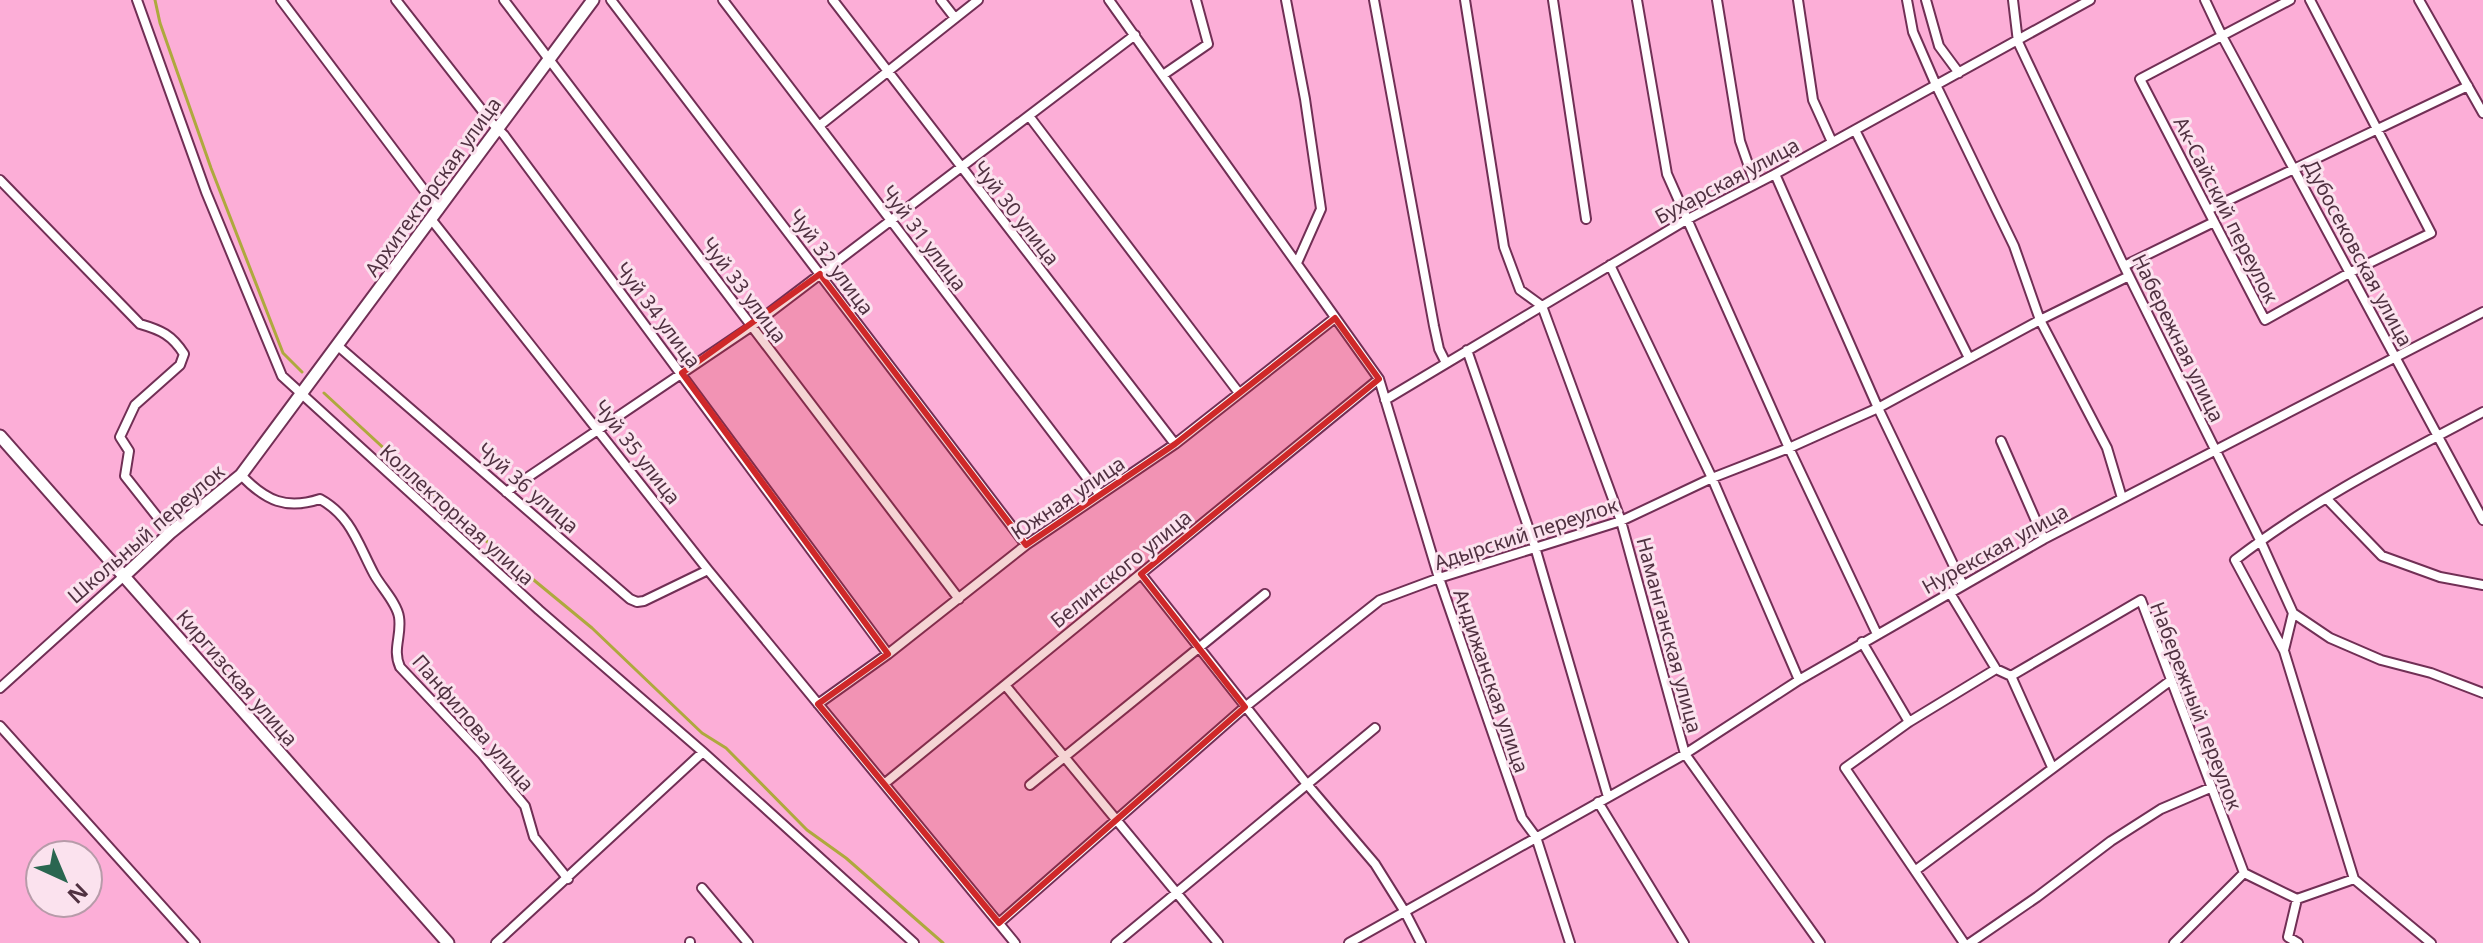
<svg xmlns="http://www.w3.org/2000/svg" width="2483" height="943" viewBox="0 0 2483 943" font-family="'Noto Sans',sans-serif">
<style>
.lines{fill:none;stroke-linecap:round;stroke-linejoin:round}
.stream{stroke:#aea93d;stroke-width:3}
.street-casing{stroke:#712f55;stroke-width:12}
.secondary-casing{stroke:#712f55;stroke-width:15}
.street{stroke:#fff;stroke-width:8}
.secondary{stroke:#fff;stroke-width:11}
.marked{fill:#cf2829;fill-opacity:0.2;stroke:#cf2829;stroke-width:6;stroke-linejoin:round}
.labels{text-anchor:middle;stroke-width:6;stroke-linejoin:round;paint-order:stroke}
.street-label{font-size:20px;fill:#503141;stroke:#fbe2ee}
</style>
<rect width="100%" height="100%" fill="#fcaed7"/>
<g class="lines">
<path class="stream" d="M155,0L160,23L211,168L283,353L302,372
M324,393L467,525L592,628L702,733L726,748L807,830L846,858L943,943"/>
<g class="street-casing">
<path id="street" d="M137,0L206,192L282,376L539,610L703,752L914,943
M281,0L439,210
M396,0L492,123L504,135L888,654
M504,0L959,599
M611,0L1026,545
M723,0L1100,495
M833,0L1175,444
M941,0L955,18
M1109,0L1379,379L1439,578L1522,818L1536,837L1570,943
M1286,0L1305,99L1321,209L1297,263
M1374,0L1434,326L1439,349L1446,363
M1465,0L1504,247L1520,290L1542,306L1621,521L1685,754L1820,943
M1553,0L1586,219
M1637,0L1667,174L1789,448L1877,634
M1717,0L1740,141L1755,184
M1798,0L1813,100L1832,142
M1907,0L1913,32L1936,85L2014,246L2040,320L2107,448L2122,498
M1926,0L1939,46L1959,73
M2013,0L2018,42L2124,266L2260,540L2293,613L2284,650
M2205,0L2222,36L2483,520
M2290,0L2140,79L2265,320L2351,272L2431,233L2310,0
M2419,0L2483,113
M1163,75L1208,44L1196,0
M1029,116L1239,393
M819,126L978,0
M1855,130L1969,358
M1775,174L1878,408L1963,585
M0,180L140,324C161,330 172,335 184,354L180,365L135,405L120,437L129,451L125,476L170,533
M2208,210L2468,86
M431,219L708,570L1015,943
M1610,265L1712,478L1799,680
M2124,266L2214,222
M338,346L630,599L637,602L644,601L708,570
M1467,350L1535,547L1608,797
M1385,400L1686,220L1775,174L2090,0
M2001,441L2044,539
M241,475C266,501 286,510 320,499C351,516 358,544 374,574C381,587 397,603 399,617C402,636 392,649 400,667L482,754L525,806L534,837L568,879
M506,492L752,326L1135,35
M2327,499L2382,556L2440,577L2483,585
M1141,574L1306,783L1375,864L1405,912L1421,943
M1950,593L1996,669
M2293,613L2330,638L2381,660L2431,673L2483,693
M1862,642L1909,722
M1005,685L1218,943
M0,688L124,576
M818,704L888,654L1026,545L1175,444L1335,318
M0,726L195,943
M2052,767L2011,676L2141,600L2244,873
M884,784L1379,379
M1030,785L1265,594
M1598,802L1684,943
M1916,870L2170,681
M702,888L748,943
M2297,899L2288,937L2298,943
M999,923L1245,707L1380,600L1439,578L1621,521L1712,478L1789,448L1878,408L2040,320L2129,276
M690,942V943
M496,943L703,752
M1116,943L1375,728
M1349,943L1685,754L1799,680L2044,539L2483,312
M1964,943L1845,768L1909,722L1996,669L2011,676
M1970,943L2037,897L2111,841L2161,809L2210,788
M2174,943L2244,873L2297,899L2354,879
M2431,943L2354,879L2284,651L2235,560C2311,501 2398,457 2483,412"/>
</g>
<g class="secondary-casing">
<path id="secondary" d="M0,436L448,943
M124,576L170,533L241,475L593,0"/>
</g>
<use href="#street" class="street"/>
<use href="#secondary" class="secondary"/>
</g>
<path class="marked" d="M820,274L1026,545L1175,444L1335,318L1379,379L1141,574L1245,707L999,923L818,704L888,654L682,373Z"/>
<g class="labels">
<g class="street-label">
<text transform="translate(1727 181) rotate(-28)" y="7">Бухарская улица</text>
<text transform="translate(433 187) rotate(-54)" y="7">Архитекторская улица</text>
<text transform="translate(2226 210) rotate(63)" y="7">Ак-Сайский переулок</text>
<text transform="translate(1016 213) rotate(52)" y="7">Чуй 30 улица</text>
<text transform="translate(924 238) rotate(53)" y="7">Чуй 31 улица</text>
<text transform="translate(2358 253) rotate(62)" y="7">Дубосековская улица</text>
<text transform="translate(831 262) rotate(53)" y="7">Чуй 32 улица</text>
<text transform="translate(744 290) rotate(53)" y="7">Чуй 33 улица</text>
<text transform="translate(658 315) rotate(53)" y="7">Чуй 34 улица</text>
<text transform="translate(2178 338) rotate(64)" y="7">Набережная улица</text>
<text transform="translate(637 452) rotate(52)" y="7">Чуй 35 улица</text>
<text transform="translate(528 488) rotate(41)" y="7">Чуй 36 улица</text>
<text transform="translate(1068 498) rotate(-34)" y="7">Южная улица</text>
<text transform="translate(457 515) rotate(42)" y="7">Коллекторная улица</text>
<text transform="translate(146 534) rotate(-41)" y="7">Школьный переулок</text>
<text transform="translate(1526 534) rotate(-18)" y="7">Адырский переулок</text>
<text transform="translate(1995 549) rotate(-29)" y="7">Нурекская улица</text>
<text transform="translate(1121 569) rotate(-39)" y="7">Белинского улица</text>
<text transform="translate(1669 635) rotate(75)" y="7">Наманганская улица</text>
<text transform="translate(237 678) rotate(49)" y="7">Киргизская улица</text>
<text transform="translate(1491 681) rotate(71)" y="7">Андижанская улица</text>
<text transform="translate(2196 706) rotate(69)" y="7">Набережный переулок</text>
<text transform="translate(473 723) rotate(49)" y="7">Панфилова улица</text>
</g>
</g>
<g transform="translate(64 879) rotate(136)"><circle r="38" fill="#fbe2ee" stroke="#b79ba9" stroke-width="2"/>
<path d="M0-6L14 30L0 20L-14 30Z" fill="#2a6650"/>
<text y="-12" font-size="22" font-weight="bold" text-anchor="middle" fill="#503141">N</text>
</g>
</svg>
